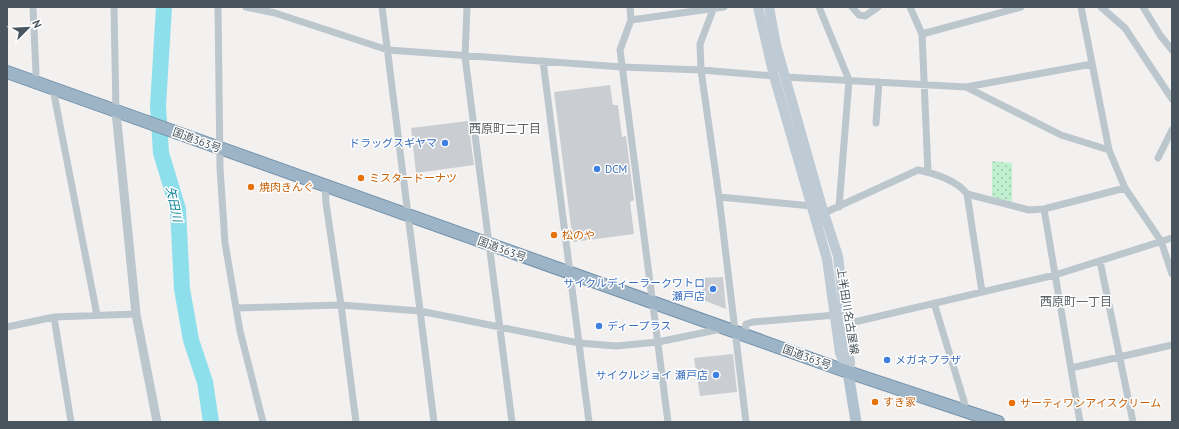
<svg xmlns="http://www.w3.org/2000/svg" width="1179" height="429" viewBox="0 0 1179 429" font-family="'PT Sans','Noto Sans JP',sans-serif">
<style>
.park{fill:url(#park-dots)}
.lines{fill:none;stroke-linecap:round;stroke-linejoin:round}
.river{stroke:#8ddfec;stroke-width:16}
.building{fill:#caced3}
.trunk-casing{stroke:#7391aa;stroke-width:14}
.minor{stroke:#bcc6cd;stroke-width:7}
.tertiary{stroke:#bcc6cd;stroke-width:9}
.secondary{stroke:#becad4;stroke-width:10}
.primary{stroke:#b0c2cf;stroke-width:11}
.trunk{stroke:#9cb4c6;stroke-width:12}
.shop-dot{fill:#3f7fe0;stroke:#fff;stroke-width:1.5}
.food-dot{fill:#e8710a;stroke:#fff;stroke-width:1.5}
.labels{text-anchor:middle;stroke-width:3;stroke-linejoin:round;paint-order:stroke}
.street-label{font-size:11px;fill:#48555e;stroke:#fff}
.shop-label{font-size:11px;fill:#366cbe;stroke:#fff;text-anchor:end}
.food-label{font-size:11px;fill:#c56008;stroke:#fff;text-anchor:start}
.neighbourhood-label{font-size:12px;fill:#5d6165;stroke:#fff}
.water-label{font-size:12px;font-style:italic;fill:#0e8295;stroke:#fff}
</style>
<defs>
<pattern id="park-dots" width="8" height="8" patternUnits="userSpaceOnUse"><rect width="8" height="8" fill="#bfefcf"/><path d="M2 2h.1M6 6h.1" fill="none" stroke="#9dc4ab" stroke-width="1.8" stroke-linecap="round"/></pattern>
</defs>
<rect width="100%" height="100%" fill="#f3f0f0"/>
<path class="park" d="M992,161L1012,163V202L992,197Z"/>
<g class="lines">
<path class="river" d="M164,7L158,106L161,153L178,209L182,289L191,340L205,382L211,422"/>
</g>
<path class="building" d="M610,85L613,105H618L622,137L626,136L634,200L630,202L634,234L573,242L554,92Z
M468,121L474,165L416,173L411,128Z
M723,277L726,309L703,300L702,278Z
M733,354L737,392L700,396L694,358Z"/>
<g class="lines">
<g class="trunk-casing">
<path id="trunk" d="M7,72L848,372L998,422"/>
</g>
<path class="minor" d="M33,7L36,73L34,82
M114,7L116,112
M218,7L220,168L225,243L240,331L263,422
M246,7L275,13L388,50L622,67L701,70L774,76
M382,7L434,422
M467,7L465,57L512,422
M630,7L631,20L620,50L668,422
M714,7L700,44L701,70L719,197L746,422
M819,7L849,80L839,207
M852,7L859,15L865,16L878,7
M910,7L922,34L928,172
M1081,7L1109,150L1125,188L1161,241L1172,274
M1101,7L1125,28L1172,99
M1143,7L1160,35L1172,50
M631,20L724,7
M922,34L1021,7
M543,61L589,422
M785,77L966,87L1061,135L1109,150
M966,87L1092,64
M53,89L97,315
M876,123L879,82
M1158,158L1172,130
M967,194L982,292
M719,197L812,206
M1044,209L1080,422
M824,213L918,170C934,173 958,181 967,194L1029,210L1044,209L1125,188
M1100,261L1133,422
M934,303L964,401L965,412
M236,308L341,305L326,203L325,187
M54,317L71,422
M846,324L1055,275L1172,238
M7,327L54,317L136,314
M744,334L746,324L753,322L836,315
M1071,368L1172,345
M356,422L341,305L420,311L579,343L616,346L658,342L721,329"/>
<path class="tertiary" d="M116,112L136,314L157,422"/>
<path class="secondary" d="M758,7L774,76L827,259L840,353L848,372
M769,7L776,45L822,207L838,256L850,363L849,370"/>
<path class="primary" d="M848,372L856,422"/>
<use href="#trunk" class="trunk"/>
</g>
<g class="shop-dot">
<circle cx="445" cy="143" r="4"/>
<circle cx="597" cy="169" r="4"/>
<circle cx="713" cy="289" r="4"/>
<circle cx="599" cy="326" r="4"/>
<circle cx="887" cy="360" r="4"/>
<circle cx="716" cy="375" r="4"/>
</g>
<g class="food-dot">
<circle cx="361" cy="178" r="4"/>
<circle cx="251" cy="187" r="4"/>
<circle cx="554" cy="235" r="4"/>
<circle cx="875" cy="402" r="4"/>
<circle cx="1012" cy="403" r="4"/>
</g>
<g class="labels">
<g class="street-label">
<text transform="translate(197 140) rotate(20)" y="4">国道363号</text>
<text transform="translate(502 249) rotate(20)" y="4">国道363号</text>
<text transform="translate(848 311) rotate(81)" y="4">上半田川名古屋線</text>
<text transform="translate(807 357) rotate(20)" y="4">国道363号</text>
</g>
<g class="shop-label">
<text x="437" y="147">ドラッグスギヤマ</text>
<text x="605" y="173" text-anchor="start">DCM</text>
<text x="705" y="287">サイクルディーラークワトロ<tspan x="705" dy="13">瀬戸店</tspan></text>
<text x="607" y="330" text-anchor="start">ディープラス</text>
<text x="895" y="364" text-anchor="start">メガネプラザ</text>
<text x="708" y="379">サイクルジョイ 瀬戸店</text>
</g>
<g class="food-label">
<text x="369" y="182">ミスタードーナツ</text>
<text x="259" y="191">焼肉きんぐ</text>
<text x="562" y="239">松のや</text>
<text x="883" y="406">すき家</text>
<text x="1020" y="407">サーティワンアイスクリーム</text>
</g>
<g class="neighbourhood-label">
<text x="505" y="133">西原町二丁目</text>
<text x="1076" y="306">西原町一丁目</text>
</g>
<g class="water-label">
<text transform="translate(174 204) rotate(78)" y="4">矢田川</text>
</g>
</g>
<rect width="1179" height="429" fill="none" stroke="#48555e" stroke-width="16"/>
<g transform="translate(28 28) rotate(66)" stroke="#ffffff" stroke-width="3" paint-order="stroke">
<path d="M0-3L7 15L0 10L-7 15Z" fill="#48555e"/>
<text y="-6" font-size="11" font-weight="bold" text-anchor="middle" fill="#48555e">N</text>
</g>
</svg>
